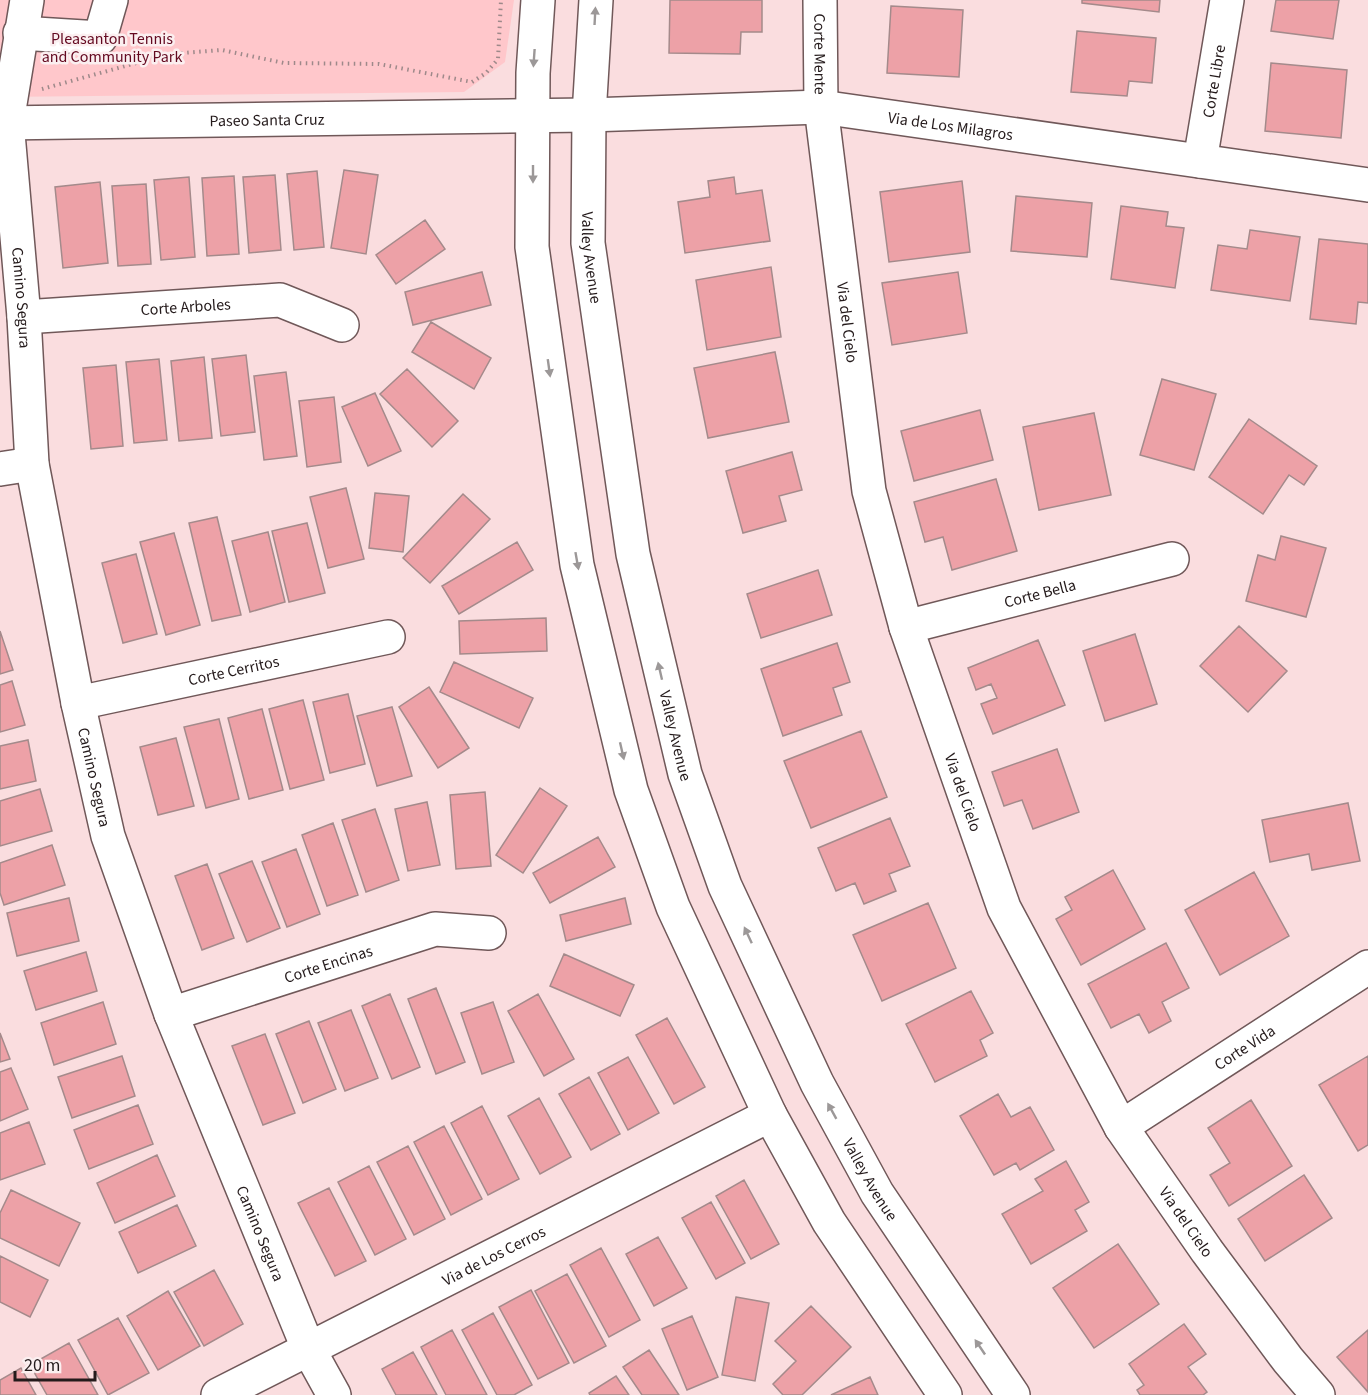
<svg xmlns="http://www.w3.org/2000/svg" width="1368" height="1395" viewBox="0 0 1368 1395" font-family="'Source Sans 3',sans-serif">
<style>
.green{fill:#ffc7cb}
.building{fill:#eda1a7;stroke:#a48a8b;stroke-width:1.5}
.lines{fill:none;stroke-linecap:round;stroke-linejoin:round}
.minor-casing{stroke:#705859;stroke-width:36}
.major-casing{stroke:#705859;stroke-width:36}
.path{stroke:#9e898a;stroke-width:4;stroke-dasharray:1.5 4.5;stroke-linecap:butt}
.minor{stroke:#fff;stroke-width:33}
.major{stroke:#fff;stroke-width:33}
.oneway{fill:#9c9898}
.labels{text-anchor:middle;stroke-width:5;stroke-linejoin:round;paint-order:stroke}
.park-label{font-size:16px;fill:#630920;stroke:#fbeff0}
.street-label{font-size:16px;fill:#241a1b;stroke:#fbeff0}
</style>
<rect width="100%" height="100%" fill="#fadddf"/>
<path class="green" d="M0,0H514L505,62L464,92L0,97Z"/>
<path class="building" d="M670,0H762V32H741L740,54L669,53Z
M1082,0H1160L1159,12L1082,3Z
M1276,0H1339L1333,39L1271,31Z
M891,6L963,10L959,77L887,73Z
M1077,31L1156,38L1152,83L1129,81L1127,96L1071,92Z
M1271,63L1347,70L1341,138L1265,131Z
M344,170L378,175L366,254L331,248Z
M317,171L324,247L294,250L287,174Z
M275,175L281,250L249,253L243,177Z
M234,176L239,254L207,256L202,178Z
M189,177L195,257L161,260L154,180Z
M734,177L736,194L762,190L770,241L685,253L678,202L710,197L708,181Z
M962,181L970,252L889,262L880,192Z
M100,182L108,263L63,268L55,187Z
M146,184L151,264L118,266L112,186Z
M1016,196L1092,203L1087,257L1011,251Z
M1121,206L1168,212L1166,226L1184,228L1175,288L1111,279Z
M425,220L445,249L396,284L376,255Z
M1250,230L1300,237L1290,301L1211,290L1218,245L1247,249Z
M1319,239L1368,244V303L1358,302L1356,324L1310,319Z
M771,267L781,337L707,350L696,280Z
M482,272L491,305L413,325L405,292Z
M958,272L967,333L892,345L882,283Z
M431,322L491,358L474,389L412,352Z
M775,352L789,422L708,438L694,368Z
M246,355L255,432L221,436L212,359Z
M204,357L212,438L179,441L171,361Z
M159,359L167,440L134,443L126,362Z
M116,365L123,446L91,449L83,368Z
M407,369L458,421L432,447L380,394Z
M286,372L297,456L264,460L254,376Z
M1162,379L1216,394L1194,470L1140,455Z
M375,393L401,451L368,466L342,407Z
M334,397L341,462L307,467L299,401Z
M980,410L993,460L914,481L901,431Z
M1094,413L1111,495L1039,510L1023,427Z
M1249,419L1317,466L1304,485L1289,475L1263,514L1209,477Z
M792,452L802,490L779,496L786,521L743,533L726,471Z
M996,479L1017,551L952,570L943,537L925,542L914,502Z
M346,488L364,559L328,568L310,497Z
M375,493L409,496L403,552L369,548Z
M463,494L490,519L430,583L403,558Z
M217,517L241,615L212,621L189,523Z
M307,523L325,593L289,602L272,531Z
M268,532L285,602L250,612L232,541Z
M174,533L200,625L166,635L140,542Z
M1281,536L1326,548L1306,617L1246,601L1258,555L1275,560Z
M517,542L533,570L459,614L442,586Z
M136,554L157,634L123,643L102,563Z
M818,570L832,615L761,638L747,594Z
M546,618L547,651L460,654L459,621Z
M1239,626L1287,671L1248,712L1200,666Z
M0,631L13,670L0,674Z
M1135,634L1157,704L1105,721L1083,651Z
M1038,640L1065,705L993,734L981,704L997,698L991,684L976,690L968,668Z
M837,643L850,682L833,688L842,715L783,736L761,669Z
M454,662L533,698L519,728L440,692Z
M12,681L25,725L0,732V685Z
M429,687L469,748L438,768L399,707Z
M348,694L365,764L330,773L313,702Z
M303,700L324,780L290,789L269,709Z
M392,707L412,776L377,786L357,716Z
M262,709L283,790L249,799L228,718Z
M219,719L239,799L206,808L184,727Z
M861,731L887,797L811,828L784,761Z
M176,738L194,806L158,815L140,747Z
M28,740L36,781L0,789V746Z
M1057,749L1079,812L1033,829L1022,800L1004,806L992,772Z
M540,788L567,806L523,873L496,855Z
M40,789L52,831L0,846V801Z
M485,792L491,866L456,869L450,795Z
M427,802L440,865L408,871L395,809Z
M1348,803L1360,861L1312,870L1309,854L1270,862L1262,820Z
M375,809L399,880L366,892L342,820Z
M890,818L910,866L889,874L896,891L864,904L855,883L836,891L818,848Z
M333,823L358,895L327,906L302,835Z
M598,837L615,867L550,903L533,873Z
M52,845L65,885L4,905L0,893V863Z
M296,849L320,914L287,927L262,862Z
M252,861L280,928L247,942L219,874Z
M207,864L234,938L202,950L175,876Z
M1113,870L1145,929L1081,965L1056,919L1072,910L1065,897Z
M1254,872L1289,936L1220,975L1185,910Z
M69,898L79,941L17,956L7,913Z
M625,898L631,924L566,941L560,915Z
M928,903L956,968L882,1001L853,935Z
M1166,943L1189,988L1162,1002L1171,1021L1149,1033L1139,1014L1111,1028L1088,984Z
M86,952L97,991L36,1010L24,971Z
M564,954L634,985L620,1016L550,986Z
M436,988L465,1062L436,1074L408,999Z
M971,991L993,1033L980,1040L987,1056L935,1082L906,1024Z
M390,994L420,1067L392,1079L362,1006Z
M538,994L574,1059L544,1076L508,1011Z
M103,1002L116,1044L54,1065L41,1023Z
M493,1002L514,1062L482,1074L461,1013Z
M351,1010L378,1078L345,1091L318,1023Z
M667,1018L705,1087L674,1104L636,1035Z
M309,1021L336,1089L303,1103L276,1034Z
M0,1033L10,1059L0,1062Z
M265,1034L295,1113L263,1125L232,1046Z
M122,1056L135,1096L72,1118L58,1077Z
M1368,1056V1145L1358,1151L1319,1085Z
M628,1057L659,1113L628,1130L598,1073Z
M11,1068L28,1109L0,1121V1072Z
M589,1077L620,1134L591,1150L559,1094Z
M998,1094L1011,1117L1030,1107L1054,1150L1020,1170L1016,1163L994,1175L960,1116Z
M539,1098L571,1157L540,1174L508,1116Z
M1251,1100L1292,1166L1229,1206L1210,1175L1230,1163L1208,1128Z
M138,1105L153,1144L89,1169L74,1130Z
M482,1106L519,1179L488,1195L451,1123Z
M29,1122L45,1164L0,1180V1133Z
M444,1126L482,1199L451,1215L414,1142Z
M408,1146L445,1219L414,1235L377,1162Z
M157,1155L175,1196L115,1223L97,1183Z
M1066,1161L1089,1202L1075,1210L1087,1231L1031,1264L1002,1214L1043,1191L1035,1179Z
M369,1166L406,1239L375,1255L338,1182Z
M1304,1175L1332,1218L1265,1261L1238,1219Z
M744,1180L779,1244L751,1259L716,1196Z
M329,1188L366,1261L335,1276L298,1203Z
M11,1190L80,1223L59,1266L0,1238V1213Z
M711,1202L745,1263L716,1279L682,1218Z
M177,1205L196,1246L138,1273L119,1232Z
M658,1237L687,1288L654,1306L626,1254Z
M1118,1244L1159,1304L1094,1348L1053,1288Z
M601,1248L640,1320L609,1337L570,1265Z
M0,1256L48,1280L30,1317L0,1302Z
M214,1270L243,1324L204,1346L174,1292Z
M567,1274L606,1346L574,1363L535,1291Z
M531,1290L569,1363L538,1379L499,1307Z
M168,1291L200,1346L158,1370L127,1316Z
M736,1297L769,1303L755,1381L722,1375Z
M811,1306L851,1347L802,1395H783L773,1384L796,1361L775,1341Z
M493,1313L532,1385L514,1395H497L462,1330Z
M692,1316L718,1377L687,1390L662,1329Z
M118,1318L149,1373L108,1395L78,1340Z
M1184,1324L1206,1354L1188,1367L1207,1392L1203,1395H1140L1137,1390L1144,1385L1129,1364Z
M452,1330L487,1395H446L421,1347Z
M1368,1330V1392L1337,1357Z
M69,1343L98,1395H47L30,1365Z
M649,1350L679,1395H642L623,1367Z
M413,1352L437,1395H396L382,1369Z
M21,1368L36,1395H0V1380Z
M616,1376L629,1395H590L589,1393Z
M870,1377L878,1395H831Z"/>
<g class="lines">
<g class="minor-casing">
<g id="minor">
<path id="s1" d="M27,0L7,122L24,317L32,464L78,703L108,836L171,1014L308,1348L334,1395"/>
<path id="s2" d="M820,0L821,107L869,491L906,627L1004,908L1121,1127L1207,1251L1288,1360L1318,1395"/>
<path d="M20,33L100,38L111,0"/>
<path id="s3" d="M0,123L589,115L821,107L1368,185"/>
<path id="s4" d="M1200,161L1227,0"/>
<path id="s5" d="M24,317L280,300L342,325"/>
<path d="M0,469L32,464"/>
<path id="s6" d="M906,627L1172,559"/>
<path id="s7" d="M78,703L388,637"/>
<path id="s8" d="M171,1014L435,929L489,933"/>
<path id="s9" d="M1121,1127L1368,967"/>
<path id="s10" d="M218,1395L770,1115"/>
</g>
</g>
<g class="major-casing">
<g id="major">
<path d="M538,0L533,73L532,247L577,565L631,790L673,907L770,1115L829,1222L945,1395"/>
<path id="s11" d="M596,0L589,115L588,243L633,554L685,774L725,886L817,1083L877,1193L1013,1395"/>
</g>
</g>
<path class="path" d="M42,89L169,54L222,50L284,63L379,64L472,82L486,73L498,59L501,0"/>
<use href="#minor" class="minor"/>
<use href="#major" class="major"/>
</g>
<defs><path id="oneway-solid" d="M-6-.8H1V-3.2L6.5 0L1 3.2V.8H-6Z" transform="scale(1.5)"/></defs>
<g class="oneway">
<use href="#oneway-solid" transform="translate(595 16) rotate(-87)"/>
<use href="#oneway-solid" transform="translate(534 58) rotate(94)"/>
<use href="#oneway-solid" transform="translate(533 174) rotate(90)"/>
<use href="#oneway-solid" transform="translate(549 368) rotate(82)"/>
<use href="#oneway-solid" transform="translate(577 561) rotate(80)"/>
<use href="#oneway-solid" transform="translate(660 671) rotate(-103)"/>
<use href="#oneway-solid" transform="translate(622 751) rotate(77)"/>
<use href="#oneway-solid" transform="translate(748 935) rotate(-115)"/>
<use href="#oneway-solid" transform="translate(832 1111) rotate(-119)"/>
<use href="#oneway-solid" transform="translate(980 1347) rotate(-124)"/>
</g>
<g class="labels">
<g class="park-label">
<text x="112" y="44">Pleasanton Tennis<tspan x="112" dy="18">and Community Park</tspan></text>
</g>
<g class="street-label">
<text dy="6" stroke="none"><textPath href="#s2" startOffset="54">Corte Mente</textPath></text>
<text dy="6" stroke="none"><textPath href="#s4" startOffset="81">Corte Libre</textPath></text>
<text dy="6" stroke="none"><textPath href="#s3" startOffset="267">Paseo Santa Cruz</textPath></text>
<text dy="6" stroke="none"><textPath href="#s3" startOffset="952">Via de Los Milagros</textPath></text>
<text dy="6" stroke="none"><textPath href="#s11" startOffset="258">Valley Avenue</textPath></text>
<text dy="6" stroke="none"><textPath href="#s1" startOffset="300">Camino Segura</textPath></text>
<text dy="6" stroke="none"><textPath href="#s5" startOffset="162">Corte Arboles</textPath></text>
<text dy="6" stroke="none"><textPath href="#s2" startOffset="324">Via del Cielo</textPath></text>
<text dy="6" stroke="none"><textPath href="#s6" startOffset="138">Corte Bella</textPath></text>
<text dy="6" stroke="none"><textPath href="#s7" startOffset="159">Corte Cerritos</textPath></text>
<text dy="6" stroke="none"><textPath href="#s11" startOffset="744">Valley Avenue</textPath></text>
<text dy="6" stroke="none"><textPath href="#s1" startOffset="786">Camino Segura</textPath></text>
<text dy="6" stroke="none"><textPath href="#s2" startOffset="810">Via del Cielo</textPath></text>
<text dy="6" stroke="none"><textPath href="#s8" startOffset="165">Corte Encinas</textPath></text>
<text dy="6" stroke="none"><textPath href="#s9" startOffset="147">Corte Vida</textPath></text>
<text dy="6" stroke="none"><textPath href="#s11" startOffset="1230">Valley Avenue</textPath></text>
<text dy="6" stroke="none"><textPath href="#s2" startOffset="1296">Via del Cielo</textPath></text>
<text dy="6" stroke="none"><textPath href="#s1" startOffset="1272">Camino Segura</textPath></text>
<text dy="6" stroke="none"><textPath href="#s10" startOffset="309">Via de Los Cerros</textPath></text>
</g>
</g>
<path d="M15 1371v9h80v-9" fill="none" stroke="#241a1b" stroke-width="3"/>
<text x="24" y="1371" font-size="18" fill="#241a1b" stroke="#fbeff0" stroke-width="4.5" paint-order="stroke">20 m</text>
</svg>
